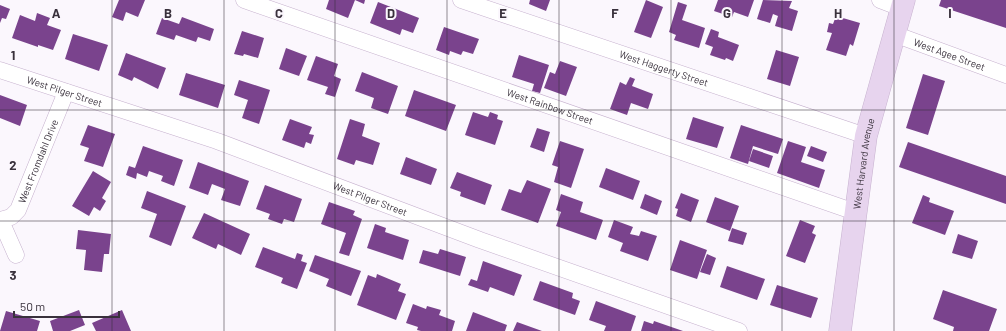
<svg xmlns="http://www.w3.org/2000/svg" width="1006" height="331" viewBox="0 0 1006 331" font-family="Barlow,sans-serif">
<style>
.building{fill:#7a438d}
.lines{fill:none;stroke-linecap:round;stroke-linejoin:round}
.minor-casing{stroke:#c6b1ce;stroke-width:17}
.secondary-casing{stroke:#c6b1ce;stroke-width:23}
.minor{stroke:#fff;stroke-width:16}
.secondary{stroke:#e7d4ee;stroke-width:22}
.grid{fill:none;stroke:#39313c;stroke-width:1;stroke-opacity:0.55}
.labels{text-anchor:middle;stroke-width:4;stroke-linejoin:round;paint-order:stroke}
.street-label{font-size:10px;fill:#39313c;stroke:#fbf7fd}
.grid-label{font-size:13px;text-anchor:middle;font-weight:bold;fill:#39313c;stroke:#fbf7fd;stroke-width:4;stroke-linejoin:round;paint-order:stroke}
</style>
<rect width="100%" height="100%" fill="#fbf7fd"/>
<path class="building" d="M119,0H145L138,17L126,12L123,21L112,17Z
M329,0H365L364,4L355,0L348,18L326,9Z
M530,0H550L546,11L529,4Z
M646,0L663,7L651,38L634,32Z
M718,0H754L748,17L734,12L732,17L714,11Z
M763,0L792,1L789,8L798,11L792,31L775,26L778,16L773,14L770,23L757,19Z
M941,0H1006V28L939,6Z
M378,2L419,18L413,33L402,29L400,35L370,23Z
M678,2L687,5L682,20L705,28L699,48L674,40L676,35L669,32Z
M0,5L10,9L6,19L2,18L0,23Z
M37,13L50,18L47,25L61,30L53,50L38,45V47L12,38L20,15L35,21Z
M836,16L860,23L853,46L850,44L846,56L826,50L832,33L827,32L829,23L833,24Z
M182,17L214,29L210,41L198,37L196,42L176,35L174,40L156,34L162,18L179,24Z
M444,27L479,39L473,54L463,51L461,55L450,51L449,55L436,50Z
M711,29L719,32L718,37L739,45L733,61L726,58L725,60L710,55L713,47L705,44Z
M242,31L264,38L258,58L244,54L243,56L234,54Z
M73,34L108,45L99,71L65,59Z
M286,48L307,56L299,76L279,69Z
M776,50L799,57L790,86L767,79Z
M126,53L166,68L158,89L134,77L132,81L118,75Z
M519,55L549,65L540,93L532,91L534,84L512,77Z
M316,56L338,64L334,76L341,79L335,97L325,94L328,87L307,80Z
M560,61L577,67L566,96L544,88L550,72L555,74Z
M362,72L398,86L388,114L371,108L374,98L355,91Z
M186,73L225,85L218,108L179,95Z
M923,74L945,81L928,135L906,128Z
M630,77L635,79L632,86L653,94L648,109L631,103L627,115L610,109L620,82L626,85Z
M239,80L270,90L259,124L242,118L248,100L234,95Z
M414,90L456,105L446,131L405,116Z
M0,95L27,105L20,126L0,118Z
M473,112L488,117L490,112L498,115L497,119L503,121L495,145L465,135Z
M693,117L724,127L717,148L686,139Z
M290,119L312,127L309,134L314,135L311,144L306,142L304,148L282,140Z
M350,119L365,124L362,136L380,143L373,165L356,160L354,165L337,159Z
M88,125L115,134L103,167L84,161L89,148L80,145Z
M741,125L783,139L778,154L753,146L748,164L730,158Z
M537,128L550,132L544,152L530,147Z
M560,141L584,149L571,188L554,182L558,167L552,165Z
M788,141L806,147L801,162L825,170L819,188L777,173Z
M908,142L1006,176V204L899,167Z
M143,146L183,160L174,186L161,181L163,176L149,171L147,177L137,173L136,179L126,175L129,166L135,168Z
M811,146L827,152L823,162L807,156Z
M753,149L773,156L769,168L749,161Z
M406,157L437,169L431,185L400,174Z
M198,162L249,181L240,206L221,200L225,189L212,184L208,195L189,188Z
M606,168L640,181L633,200L599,187Z
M93,171L111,182L102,198L106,201L100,211L94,207L89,216L72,206Z
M457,172L492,185L485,205L460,196L461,192L450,188Z
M527,180L551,189L538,223L501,210L509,189L521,193Z
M265,185L302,199L294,222L284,219L282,224L268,219L270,214L256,209Z
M147,191L186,206L171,246L149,237L157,214L141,208Z
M681,193L699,200L691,222L676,216L678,209L675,208Z
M561,194L583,202L580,212L603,220L596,240L556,226L561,212L556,210Z
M645,194L662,201L657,215L640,208Z
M923,195L930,198L929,202L954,211L945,235L912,223Z
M715,197L739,206L730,231L706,222Z
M329,202L355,211L353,215L362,219L349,256L339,253L346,233L321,224Z
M204,213L250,234L241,255L218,244L216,249L192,238Z
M614,220L633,227L630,234L639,236L641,231L657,236L648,261L620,251L623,243L608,237Z
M800,220L815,226L812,233L816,235L805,263L786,256Z
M375,224L386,228L385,232L409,240L403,260L367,248Z
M732,228L747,233L743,245L728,241Z
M78,230L111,234L109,254H104L102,272L84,270L86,250L76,249Z
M958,234L978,241L972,259L952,253Z
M680,240L707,250L697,279L670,270Z
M263,247L295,259L297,253L303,255L301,261L307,263L297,289L281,283L283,278L255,267Z
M440,249L466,257L460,276L419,263L423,250L438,254Z
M707,254L716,258L710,275L700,272Z
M315,255L361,271L351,296L326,286L329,279L309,271Z
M483,261L522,275L514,296L490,287L488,292L468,285L471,279L477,281Z
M727,266L765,279L757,300L720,287Z
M377,274L401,284L398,291L406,294L396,320L357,305L368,275L376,278Z
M540,281L573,293L572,298L580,301L575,315L533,300Z
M777,285L818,298L811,318L770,305Z
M943,290L997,309L989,331H953L954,327L933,319Z
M596,301L636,316L631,331H604L606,326L589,320Z
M413,304L426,309L427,306L441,310L439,315L455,321L452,331H421L417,330L418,327L406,323Z
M79,310L85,325L70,331H53L50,321Z
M122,310L131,331H96L92,323Z
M6,311L40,321L37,331H0Z
M473,312L507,325L505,331H466Z
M644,321L653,324L654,321L683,331H641Z
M517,322L542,331H513Z"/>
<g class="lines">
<g class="minor-casing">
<g id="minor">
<path id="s1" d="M244,0L855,212"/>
<path id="s2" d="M461,0L866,136"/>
<path d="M880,0L901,8"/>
<path id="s3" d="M894,34L1006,75"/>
<path id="s4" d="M0,70L217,141L480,240L739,331"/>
<path id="s5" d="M0,220L11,217L18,210L66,92"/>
<path d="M1,221L16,255"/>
</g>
</g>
<g class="secondary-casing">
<g id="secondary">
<path id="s6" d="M840,331L866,136L904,0"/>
</g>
</g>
<use href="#minor" class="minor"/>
<use href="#secondary" class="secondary"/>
</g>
<path class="grid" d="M112,0V331M224,0V331M335,0V331M447,0V331M559,0V331M671,0V331M782,0V331M894,0V331M0,110H1006M0,221H1006"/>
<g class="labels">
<g class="street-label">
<text dy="4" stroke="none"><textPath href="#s3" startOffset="59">West Agee Street</textPath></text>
<text dy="4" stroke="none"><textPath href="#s2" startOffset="214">West Haggerty Street</textPath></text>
<text dy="4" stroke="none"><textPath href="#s4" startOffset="68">West Pilger Street</textPath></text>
<text dy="4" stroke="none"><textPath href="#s1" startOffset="324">West Rainbow Street</textPath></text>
<text dy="4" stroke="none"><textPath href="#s5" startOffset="74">West Fromdahl Drive</textPath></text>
<text dy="4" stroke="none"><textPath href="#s6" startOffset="169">West Harvard Avenue</textPath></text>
<text dy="4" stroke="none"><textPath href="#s4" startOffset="392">West Pilger Street</textPath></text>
</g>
</g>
<g class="grid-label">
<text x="56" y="18">A</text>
<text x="168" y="18">B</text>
<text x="279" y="18">C</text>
<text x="391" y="18">D</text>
<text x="503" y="18">E</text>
<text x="615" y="18">F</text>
<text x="727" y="18">G</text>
<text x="838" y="18">H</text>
<text x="950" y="18">I</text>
<text x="13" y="60">1</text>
<text x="13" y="170">2</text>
<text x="13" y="280">3</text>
</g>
<path d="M14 311v6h105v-6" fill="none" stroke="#39313c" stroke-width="2"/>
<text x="20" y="311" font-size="12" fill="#39313c" stroke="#fbf7fd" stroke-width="3" paint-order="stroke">50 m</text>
</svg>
